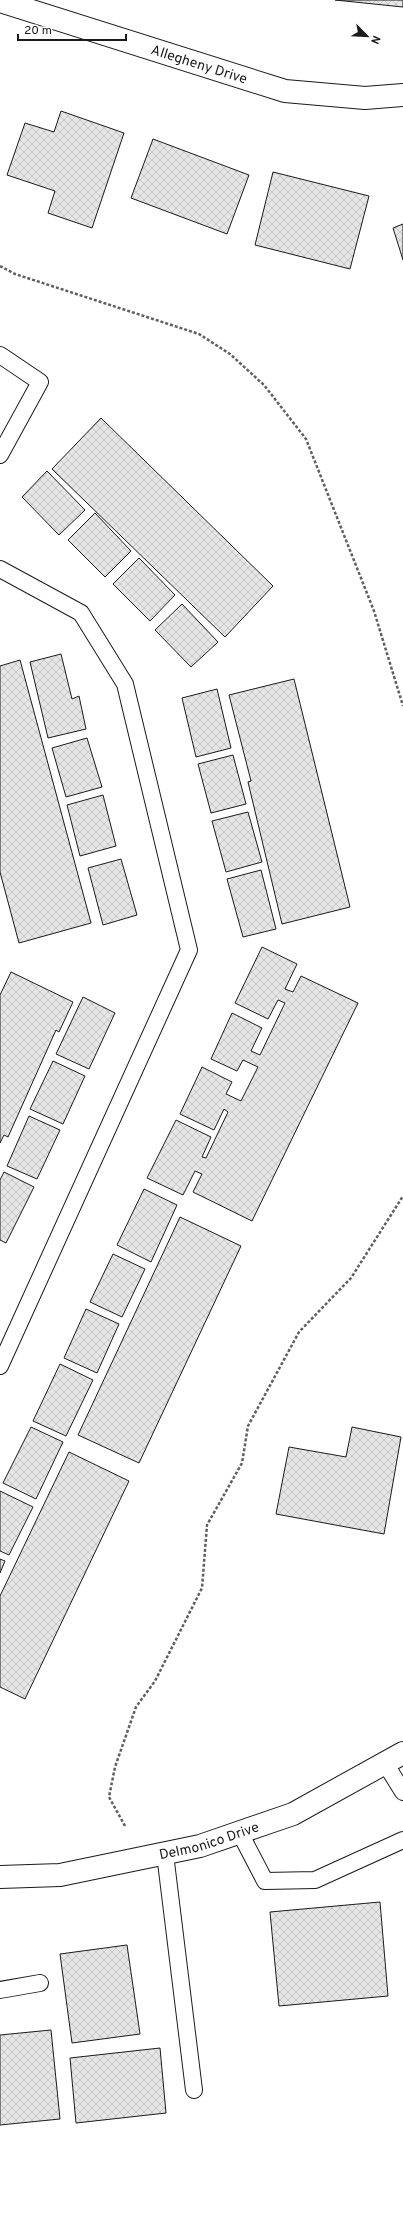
<svg xmlns="http://www.w3.org/2000/svg" width="403" height="2217" viewBox="0 0 403 2217" font-family="Overpass,sans-serif">
<style>
.building{fill:url(#building-cross-hatch);stroke:#1a1a1a}
.lines{fill:none;stroke-linecap:round;stroke-linejoin:round}
.service-casing{stroke:#1a1a1a;stroke-width:18}
.tertiary-casing{stroke:#1a1a1a;stroke-width:24}
.path{stroke:#5f5f5f;stroke-width:2.5;stroke-dasharray:3 2;stroke-linecap:butt}
.service{stroke:#fff;stroke-width:16}
.tertiary{stroke:#fff;stroke-width:22}
.labels{text-anchor:middle;stroke-width:3;stroke-linejoin:round;paint-order:stroke}
.street-label{font-size:14px;fill:#1a1a1a;stroke:#fff}
</style>
<defs>
<pattern id="building-cross-hatch" width="8" height="8" patternUnits="userSpaceOnUse"><rect width="8" height="8" fill="#e6e6e6"/><path d="M0 0l8 8M0 8l8-8" fill="none" stroke="#c5c5c5"/></pattern>
</defs>
<rect width="100%" height="100%" fill="#fff"/>
<path class="building" d="M335,0H403V7Z
M61,111L124,133L92,228L48,213L55,191L7,175L25,123L54,132Z
M153,139L249,175L227,234L131,198Z
M273,172L369,196L350,269L255,245Z
M403,224V260L393,228Z
M101,418L273,586L225,637L52,469Z
M47,471L85,510L59,535L22,497Z
M95,513L131,551L105,577L68,540Z
M139,558L175,595L150,621L113,584Z
M182,604L218,642L191,667L155,630Z
M61,654L72,699L79,696L86,729L48,738L30,662Z
M20,660L91,923L19,943L0,872V666Z
M294,679L350,907L282,924L248,782L251,781L229,695Z
M217,689L231,748L196,757L182,698Z
M87,738L102,787L66,797L52,748Z
M233,755L246,804L211,813L198,764Z
M103,795L116,846L80,856L67,805Z
M248,812L262,862L226,872L212,821Z
M121,859L137,915L103,925L88,868Z
M261,870L276,929L243,937L227,879Z
M262,947L297,964L285,989L293,992L301,976L358,1003L252,1221L193,1192L202,1174L195,1171L183,1195L147,1178L176,1120L211,1137L202,1157L206,1158L228,1112L224,1109L214,1130L180,1114L202,1067L232,1082L226,1094L241,1101L258,1067L243,1060L237,1071L211,1059L232,1013L262,1028L251,1051L260,1055L285,1003L278,1000L268,1019L235,1003Z
M11,972L73,1002L59,1032L56,1030L8,1137L4,1135L0,1143V995Z
M83,997L115,1013L89,1069L56,1054Z
M53,1061L85,1076L63,1124L30,1109Z
M29,1116L60,1130L37,1179L7,1166Z
M4,1172L34,1187L6,1243L0,1240V1180Z
M144,1189L177,1205L151,1262L117,1245Z
M180,1217L241,1246L139,1463L78,1435Z
M113,1254L145,1269L122,1317L90,1302Z
M86,1309L119,1324L97,1373L64,1358Z
M60,1364L93,1380L66,1436L33,1421Z
M31,1427L63,1442L36,1499L3,1483Z
M352,1427L401,1437L384,1534L276,1514L289,1447L346,1457Z
M69,1452L129,1481L25,1699L0,1687V1596Z
M0,1491L33,1507L9,1555L0,1551Z
M0,1559L5,1561L0,1573Z
M380,1902L388,1996L279,2006L270,1912Z
M127,1945L140,2034L72,2043L60,1954Z
M51,2030L60,2119L0,2125V2035Z
M160,2048L166,2113L76,2123L70,2058Z"/>
<g class="lines">
<g class="service-casing">
<path id="service" d="M0,355L40,382L0,455
M0,569L81,613L125,684L189,950L0,1366
M385,1763L403,1792
M240,1833L265,1881L315,1880L403,1840
M165,1854L194,2090
M0,1990L40,1983"/>
</g>
<g class="tertiary-casing">
<g id="tertiary">
<path id="s1" d="M0,1L285,91L365,98L403,95"/>
<path id="s2" d="M0,1877L60,1875L200,1846L293,1814L403,1753"/>
</g>
</g>
<path class="path" d="M0,266L15,274L199,334L230,354L264,385L306,439L374,611L403,706
M125,1826L109,1797L115,1767L136,1707L155,1681L202,1588L207,1525L242,1463L248,1426L299,1332L351,1278L403,1196"/>
<use href="#service" class="service"/>
<use href="#tertiary" class="tertiary"/>
</g>
<g class="labels">
<g class="street-label">
<text dy="5" stroke="none"><textPath href="#s1" startOffset="209">Allegheny Drive</textPath></text>
<text dy="5" stroke="none"><textPath href="#s2" startOffset="213">Delmonico Drive</textPath></text>
</g>
</g>
<g transform="translate(367 36) rotate(114)" stroke="#ffffff" stroke-width="3" paint-order="stroke">
<path d="M0-3L7 15L0 10L-7 15Z" fill="#1a1a1a"/>
<text y="-6" font-size="11" font-weight="bold" text-anchor="middle" fill="#1a1a1a">N</text>
</g>
<path d="M18 34v6h108v-6" fill="none" stroke="#1a1a1a" stroke-width="2"/>
<text x="24" y="34" font-size="12" fill="#1a1a1a" stroke="#ffffff" stroke-width="3" paint-order="stroke">20 m</text>
</svg>
